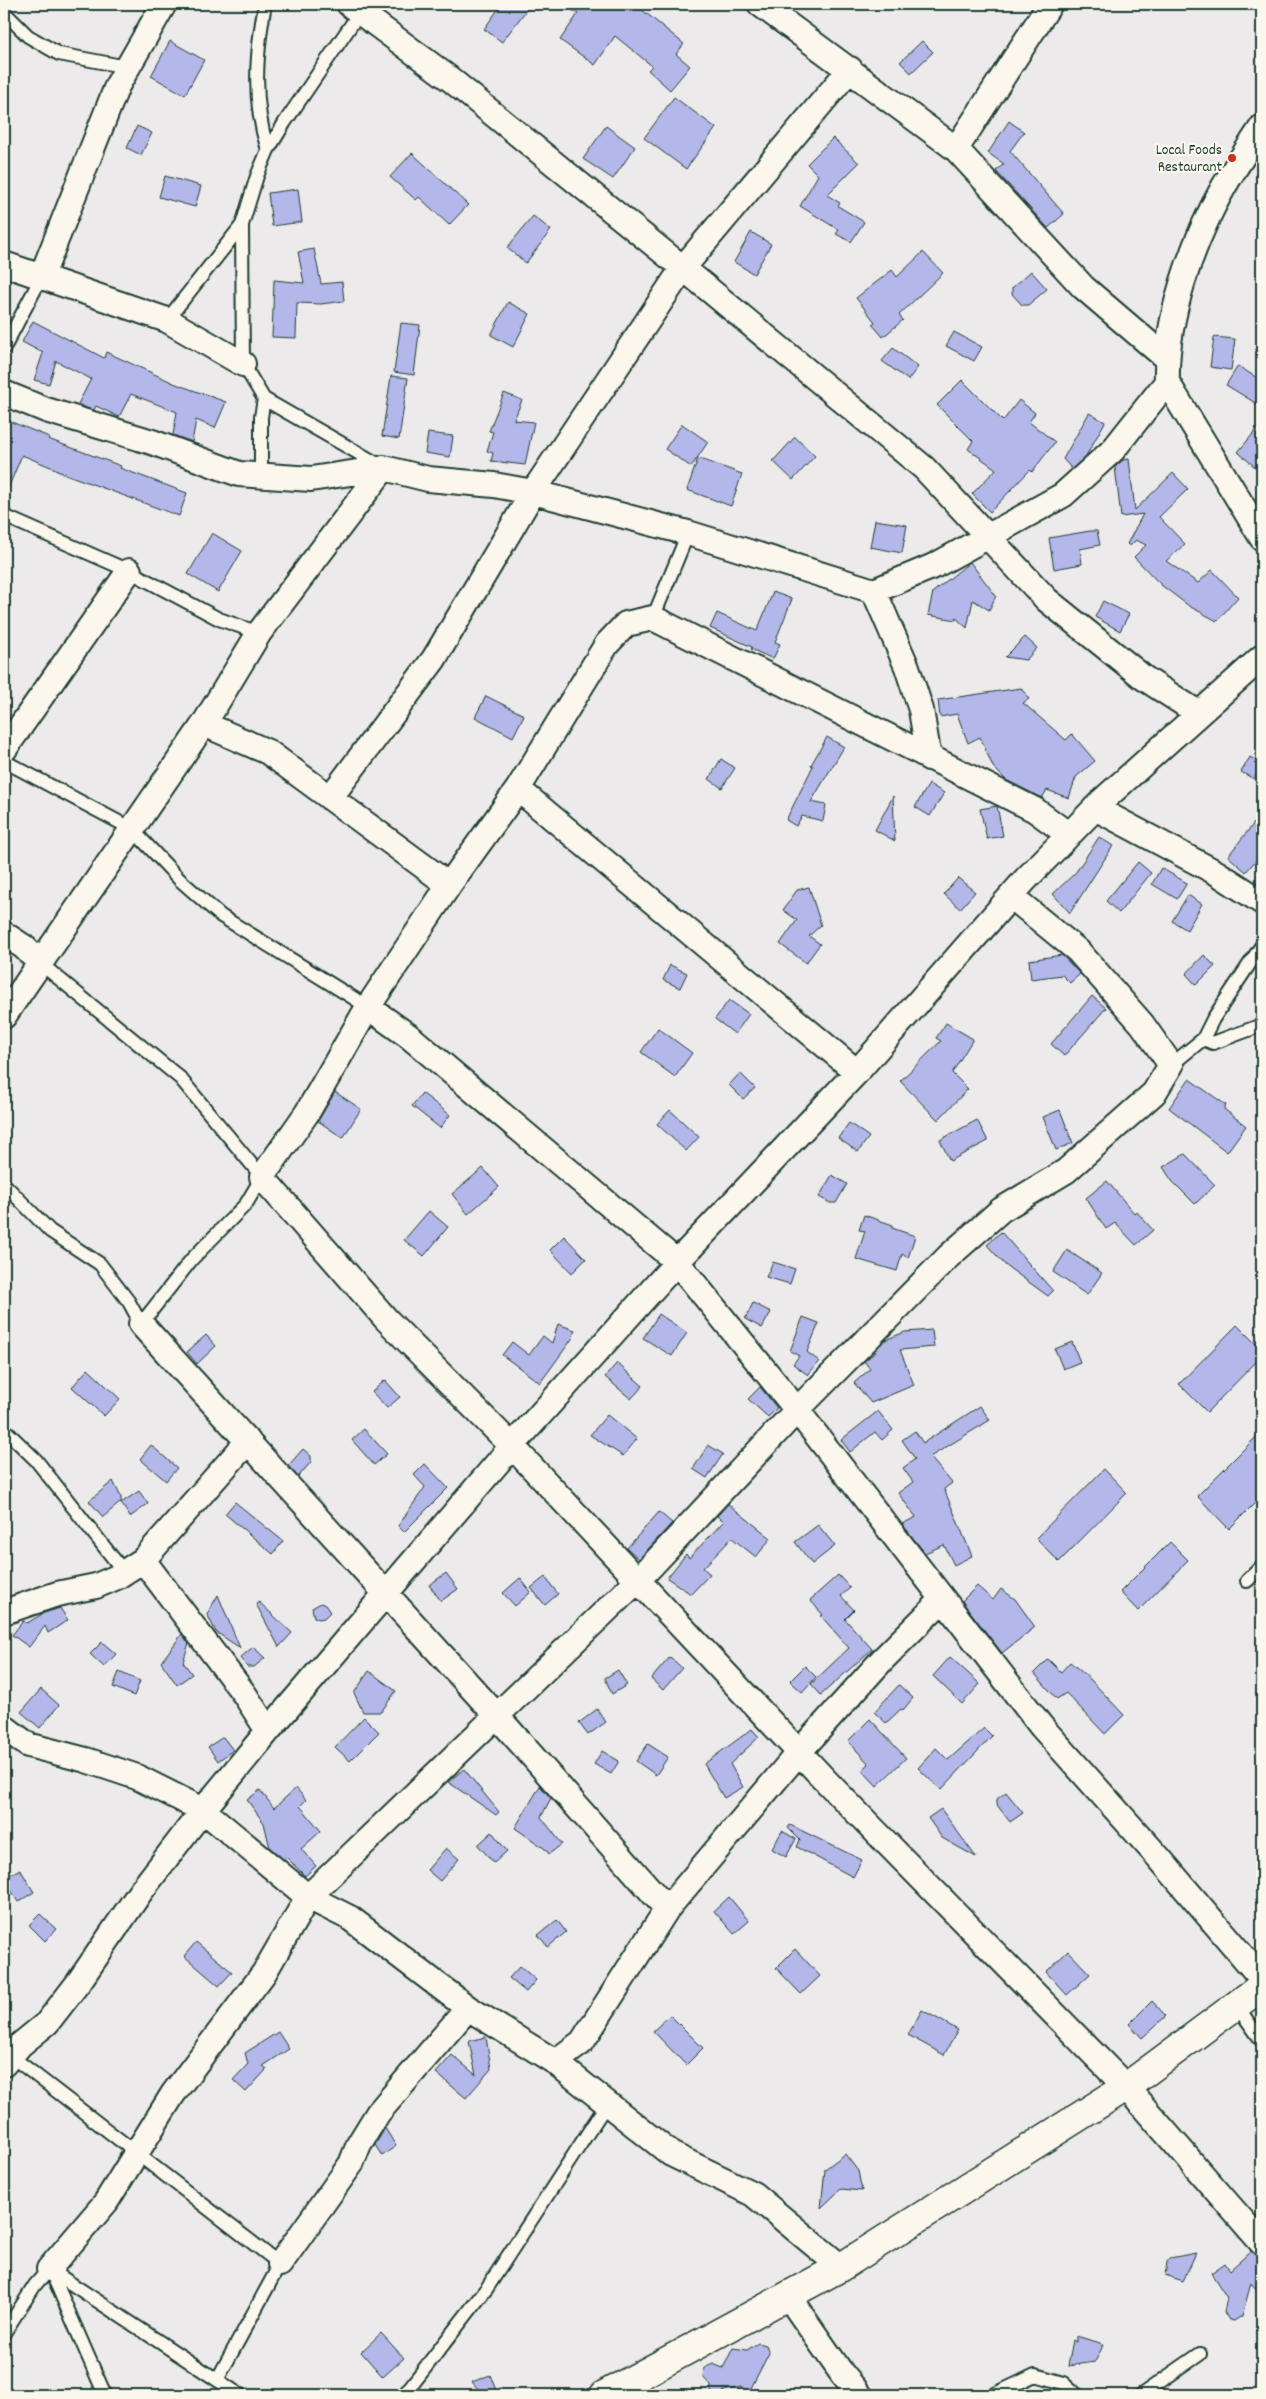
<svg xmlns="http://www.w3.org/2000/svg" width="1266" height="2399" viewBox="0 0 1266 2399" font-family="Dekko,sans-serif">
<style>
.building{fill:#b3b7e9;stroke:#1f3d34}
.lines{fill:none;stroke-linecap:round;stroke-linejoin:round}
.lane-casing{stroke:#1f3d34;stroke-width:16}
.street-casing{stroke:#1f3d34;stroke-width:28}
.secondary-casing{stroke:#1f3d34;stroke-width:31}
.lane{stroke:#fbf7ec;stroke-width:12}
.street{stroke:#fbf7ec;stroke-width:24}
.secondary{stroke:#fbf7ec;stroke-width:28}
.poi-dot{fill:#c8321e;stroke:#fbf7ec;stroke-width:2}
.labels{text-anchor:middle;stroke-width:4.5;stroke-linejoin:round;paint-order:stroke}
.poi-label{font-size:15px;fill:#1f3d34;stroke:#fbf7ec;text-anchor:end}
</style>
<rect width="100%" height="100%" fill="#edeaeb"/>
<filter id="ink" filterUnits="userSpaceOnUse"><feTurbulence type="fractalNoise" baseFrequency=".02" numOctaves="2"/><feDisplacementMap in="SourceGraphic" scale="10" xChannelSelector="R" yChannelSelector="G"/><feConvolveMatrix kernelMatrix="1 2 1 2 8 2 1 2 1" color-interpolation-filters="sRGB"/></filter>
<g filter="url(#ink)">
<path class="building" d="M502,4H531L502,42L484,29Z
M563,4H635L684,44L676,54L690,66L670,90L648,70L652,66L615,36L595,65L560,40L578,14Z
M170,41L204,60L185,95L151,76Z
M922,41L933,52L911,73L900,62Z
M674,97L716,128L686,169L644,138Z
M1009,121L1024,132L1010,151L1064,214L1048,228L996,171L1004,164L988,153Z
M137,126L152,133L141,155L127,148Z
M606,126L635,147L613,179L583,159Z
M833,138L859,163L827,195L840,203L838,206L864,222L851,242L836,234L839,230L800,206L818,175L807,164Z
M412,153L468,205L449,225L419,197L416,200L390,177Z
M165,176L201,186L195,207L159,197Z
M298,189L302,222L272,226L268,193Z
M533,216L551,230L526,263L507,248Z
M751,232L771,244L754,274L734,262Z
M314,249L321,284L342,282L344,301L321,304L297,303L296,338L272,337L274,280L304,283L298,252Z
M923,252L943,273L899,315L903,320L883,337L872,324L875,322L856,298L892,270L897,277Z
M1031,271L1047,289L1028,305H1022L1012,294V288Z
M508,302L530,314L513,347L491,335Z
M33,321L104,358L106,352L176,384L226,402L215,428L196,420L192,442L173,435L177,412L131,394L119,417L96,406L94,410L86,408L78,404L91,379L56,361L49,384L34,380L43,353L22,342Z
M401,323L420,325L414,375L394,372Z
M954,332L982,347L974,361L946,346Z
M1214,337L1235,339L1231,370L1210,367Z
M893,348L918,367L908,380L882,361Z
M1238,366L1262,381V407L1226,385Z
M391,376L408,378L399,439L382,436Z
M962,380L1003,421L1019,400L1035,413L1029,422L1055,442L1032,472L1030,470L990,512L972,494L996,469L968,449L973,441L937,405Z
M504,393L522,400L514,420L534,422L525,465L491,461L493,453L487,451L493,432L489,431Z
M1089,413L1105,422L1086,456L1072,469L1063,459Z
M4,419L49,437L48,439L121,466L120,468L187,493L179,516L57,471L58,470L22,455L4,498Z
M1262,423V473L1238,452Z
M682,424L708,442L691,467L665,449Z
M428,433L453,436L450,457L425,453Z
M795,437L815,456L793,480L773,461Z
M698,458L742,474L731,506L687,490Z
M1129,459L1135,510L1173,473L1188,489L1159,517L1185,544L1166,561L1198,583L1212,570L1238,597L1217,621L1189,606L1161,585L1134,557L1146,545L1136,540L1130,546L1127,544L1143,514L1121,517L1115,467L1123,460Z
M875,520L907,525L902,553L870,547Z
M1090,531H1097L1100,545L1080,549L1082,564L1054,569L1049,538Z
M212,533L242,551L218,592L188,574Z
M970,562L996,596L989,610L973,600L967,628L955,617L956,620L928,615L933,592Z
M773,592L792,599L775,642L780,644L773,659L751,649L752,647L710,628L717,613L757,631Z
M1103,601L1129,614L1120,631L1095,617Z
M1025,637L1037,648L1026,660L1005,657Z
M1021,688L1029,699L1023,703L1066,740L1072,734L1095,761L1076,777L1069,798L1047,790L1042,798L1006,780L993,767L980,737L968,743L957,714L940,717L938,700Z
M486,696L524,715L513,737L475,717Z
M827,737L844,747L811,802L826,805L823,821L802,816L796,826L786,820L813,766L811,765Z
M1250,757L1262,764L1254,779L1241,772Z
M721,759L735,768L722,788L709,779Z
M929,784L944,793L930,816L915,807Z
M893,796L895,841L875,830Z
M997,806L1003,836L987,839L980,809Z
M1262,813V853L1246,872L1228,856Z
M1099,837L1113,846L1070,913L1053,894L1076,872Z
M1138,862L1151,873L1119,913L1106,901Z
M1161,868L1187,883L1177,899L1152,884Z
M958,878L975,892L960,909L944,894Z
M809,887L821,925L809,936L820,944L806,963L780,944L797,920L783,910L797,890Z
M1188,895L1202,904L1187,930L1172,921Z
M1062,955L1080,974L1070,983L1062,975L1031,979L1029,960Z
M1204,955L1215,966L1196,985L1186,974Z
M670,965L687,973L680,988L663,980Z
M1092,996L1106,1008L1064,1056L1051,1044Z
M729,1000L749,1014L735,1034L715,1019Z
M946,1023L973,1039L952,1073L968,1089L938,1120L900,1081L941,1041L936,1038Z
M658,1028L692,1053L675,1077L641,1052Z
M740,1073L755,1088L743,1099L729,1085Z
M1189,1079L1226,1105L1224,1109L1246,1126L1227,1152L1169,1108Z
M335,1092L361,1109L343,1138L318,1121Z
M422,1093L450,1115L440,1128L412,1106Z
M670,1110L699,1137L686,1151L657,1124Z
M1060,1110L1073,1143L1056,1150L1043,1117Z
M977,1120L988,1141L950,1161L940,1140Z
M849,1123L869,1137L858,1152L838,1138Z
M1185,1154L1215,1185L1195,1204L1172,1181L1163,1167Z
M483,1168L499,1187L468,1214L452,1194Z
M832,1175L847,1184L836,1203H830L819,1197Z
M1107,1181L1134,1213L1136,1211L1153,1230L1136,1245L1115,1223L1106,1229L1086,1198Z
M429,1211L448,1227L424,1256L404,1240Z
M864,1215L893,1225L892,1228L915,1236L908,1258L902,1254L897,1271L856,1259L865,1231L859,1230Z
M1001,1232L1053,1291L1048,1296L1005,1265L987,1245Z
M564,1236L586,1259L572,1273L550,1250Z
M1067,1250L1102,1273L1087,1295L1053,1272Z
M773,1262L795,1269L790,1284L766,1277Z
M753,1303L771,1312L762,1328L745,1319Z
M659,1314L687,1333L672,1356L643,1338Z
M803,1317L819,1323L807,1352L819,1361L808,1375L793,1364L799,1356L790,1351Z
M558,1324L575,1330L572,1339L540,1383L502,1355L512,1342L529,1355L543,1336L552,1343Z
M1237,1325L1262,1350V1356L1207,1412L1179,1384Z
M932,1330L934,1347L900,1350L914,1385L871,1403L854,1383L870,1369L864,1361L876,1352H873L885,1340L905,1332Z
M206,1335L216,1346L197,1364L187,1352Z
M1072,1342L1080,1362L1063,1369L1055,1349Z
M617,1363L643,1386L631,1399L605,1377Z
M88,1369L120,1399L104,1416L72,1387Z
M385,1380L400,1397L387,1408L372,1392Z
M760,1387L777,1408L768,1417L748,1399Z
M980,1406L990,1420L930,1457L952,1483L944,1489L972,1556L954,1565L944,1545L925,1553L902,1524L916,1517L898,1493L913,1482L903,1468L915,1459L902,1440L915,1431L923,1443Z
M878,1411L893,1430L882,1440L875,1432L850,1452L841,1440Z
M607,1415L637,1439L623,1456L590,1435Z
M364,1429L387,1454L374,1465L352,1440Z
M1262,1431V1496L1229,1529L1197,1496Z
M151,1445L177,1468L166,1481L140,1459Z
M708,1445L723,1454L707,1478L693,1469Z
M303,1449L311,1456V1462L298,1477L288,1466Z
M425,1464L448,1488L404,1532L398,1526L425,1487L414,1475Z
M1104,1469L1127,1493L1059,1562L1036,1538Z
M113,1481L121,1497V1502L103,1517L89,1501Z
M139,1491L148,1504L130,1517L121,1503Z
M235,1502L283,1541L273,1554L225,1514Z
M728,1504L771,1538L756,1557L732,1538L703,1568L710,1574L691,1594L667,1578L686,1554L689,1558L724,1521L717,1516Z
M659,1512L672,1523L639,1559L627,1548Z
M818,1525L835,1546L812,1564L795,1542Z
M1170,1542L1188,1560L1138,1611L1120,1592Z
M446,1573L458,1589L441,1601L429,1585Z
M838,1575L850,1588L841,1596L854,1610L845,1619L872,1649L821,1695L811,1684L849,1648L821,1616L823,1615L810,1600Z
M545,1577L558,1594L545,1605L531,1588Z
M520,1578L531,1592L515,1606L503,1593Z
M977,1586L993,1600L1001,1589L1015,1599L1035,1627L1002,1653L962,1601Z
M218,1595L240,1648L216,1632L207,1614Z
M259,1602L292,1633L279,1647L256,1604Z
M321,1603L325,1605L330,1612L324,1618L319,1619L314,1617L312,1608Z
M60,1608L68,1620L48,1633L45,1626L29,1647L12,1635L23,1621L27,1623L44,1613Z
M182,1634L189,1643L183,1662L192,1674L177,1685L161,1662Z
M102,1642L116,1654L104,1667L90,1654Z
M253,1647L265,1658L254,1667H247L240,1658Z
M670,1657L682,1668L663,1690L651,1679Z
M950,1657L980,1684L962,1704L933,1676Z
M1048,1659L1061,1672L1070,1662L1089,1678L1124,1715L1105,1734L1066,1693L1057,1699L1034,1673Z
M805,1666L816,1677L802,1692L790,1681Z
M618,1670L627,1685L612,1694L605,1678Z
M369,1671L396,1691L381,1712H363L354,1693Z
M119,1672L140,1681L134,1696L113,1687Z
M899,1685L913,1698L903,1710L901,1709L886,1723L874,1712Z
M41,1689L59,1705L40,1728L21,1712Z
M597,1709L606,1722L588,1735L579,1723Z
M364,1717L379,1732L350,1761L335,1747Z
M870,1719L906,1758L877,1786L862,1770L869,1764L848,1741Z
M984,1728L992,1736L941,1790L918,1768L936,1748L948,1760Z
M752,1729L759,1737L730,1764L743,1787L724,1798L704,1764Z
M223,1737L233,1750L218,1761L208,1747Z
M648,1744L668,1757L656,1775L636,1761Z
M602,1751L619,1761L611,1774L594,1764Z
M464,1769L499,1812L496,1815L448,1782Z
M540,1786L551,1798L541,1817L562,1844L549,1854L544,1848L515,1828Z
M296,1788L306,1800L300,1806L321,1831L301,1849L316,1866L305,1876L286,1857L284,1860L270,1848L264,1823L247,1800L260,1790L274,1808Z
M1006,1792L1023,1813L1010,1822L997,1805V1799Z
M941,1809L976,1857L942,1838L928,1818Z
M790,1825L862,1860L853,1877L797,1847L800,1840L788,1828Z
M782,1831L796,1839L786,1857L772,1849Z
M492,1832L507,1851L494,1863L478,1845Z
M446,1848L459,1859L440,1881L427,1870Z
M20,1869L34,1892L18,1902L4,1878Z
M729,1897L749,1921L734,1934L714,1911Z
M40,1914L56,1929L45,1941L29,1925Z
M557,1920L566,1932L548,1947L538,1935Z
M196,1942L232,1972L219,1986L184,1956Z
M795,1949L820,1976L801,1994L776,1968Z
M1068,1951L1090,1974L1067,1995L1046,1972Z
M520,1966L536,1980L526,1992L509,1978Z
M1152,2001L1166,2016L1142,2038L1129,2024Z
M922,2010L958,2030L944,2055L908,2035Z
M670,2015L703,2048L686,2065L653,2031Z
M278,2032L289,2049L263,2066L267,2069L246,2092L233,2080L248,2064L245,2053Z
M486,2037L491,2069L466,2098L436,2073L452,2055L476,2075L469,2041Z
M385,2128L396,2146L382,2156L375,2145Z
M845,2154L858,2171L862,2191L841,2189L821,2208L825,2169Z
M1251,2251L1262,2260V2296L1251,2283L1242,2316L1234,2321L1229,2320L1224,2312L1227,2298L1211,2273L1225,2263L1230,2270Z
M1196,2253L1183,2281L1165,2275L1167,2262L1170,2258Z
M381,2333L404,2358L383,2377L361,2352Z
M1076,2336L1104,2344L1095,2362L1068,2366L1073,2340L1076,2342Z
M758,2343L766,2345L769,2353L749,2392L742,2387L724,2391L722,2395H711V2386L703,2377L704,2368L713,2364L723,2368L733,2348L747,2350Z
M490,2375L498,2395H483L472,2382Z"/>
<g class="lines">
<g class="lane-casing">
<path id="lane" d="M265,4C256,54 252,101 268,150
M4,12L28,36L59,54L127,67
M360,12L285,122L268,150L257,176L242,225L243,364L264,399L381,466
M167,320L242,225
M4,348L41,278
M261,475V417L264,399
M4,516L129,571L219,619L259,633
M653,618L688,533
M4,761L132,829L180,880L221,916L368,1007
M1203,1039L1213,1043L1262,1025
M1171,1065L1203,1039L1213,1019L1262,945
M4,1184L50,1231L100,1264L129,1302L141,1324L192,1259L246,1204L262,1177L180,1078L40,963
M4,1429L36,1460L124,1572
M1247,1581L1262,1566
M1236,2005L1262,2041
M11,2056L280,2264L217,2380
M49,2269L240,2395
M50,2269L105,2395
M4,2333L35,2285L49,2269
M404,2395L487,2288L608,2102
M993,2395L1035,2375L1064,2383L1077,2395
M1141,2395L1200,2354"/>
</g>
<g class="street-casing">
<path id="street" d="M349,4L450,79L683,268L924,468L1047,600L1144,678L1198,713
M760,4L956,149L1083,287L1166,358
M1262,127C1249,147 1235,167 1223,188C1192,243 1165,319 1167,382L1262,538
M956,149L1050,4
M4,264L167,320L243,364
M41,278L117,86L164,4
M4,393L46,410L152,442L239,474L311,479L384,468L428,479L494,485L533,492L688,533L874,591L936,565L1063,495L1113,450L1167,382
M874,591L907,667L921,710L929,758
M204,724L268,752L449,885
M4,750L129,571
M518,789L857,1072
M330,798L434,659L533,492L683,268L850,69
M1095,808L1217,873L1262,902
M1069,835L1035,810L653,618L626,624L607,644L518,789L449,885L368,1007L307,1113L262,1177L386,1319L512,1446L827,1782L1126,2087L1262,2243
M4,934L24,947L40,963
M368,1007L410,1037L677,1262L797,1410L1041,1726L1160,1859L1262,1979
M4,1016L204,724L259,633L384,468
M141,1324L497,1716L667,1909
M143,1560L245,1695L268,1731
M4,1612L57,1594L96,1586L117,1577L143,1560L248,1441
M4,1727L28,1745L86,1760L137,1777L203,1810L308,1897L350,1918L468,2008L555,2062L671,2154L753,2194L841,2267
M555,2062L582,2042L667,1909L799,1752L882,1660L943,1599
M4,2064L20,2045L47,2023L78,1983L141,1891L203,1810L268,1731L512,1446L677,1262L857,1072L1025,880L1103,800L1262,657
M280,2264L351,2164L359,2144L378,2113L468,2008
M49,2269L106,2202L173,2094L264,1973L308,1897L640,1578L797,1410L949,1256L1001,1210L1066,1171L1154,1093L1171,1065L1142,1024L1078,951L1011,896
M788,2296L843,2375L860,2395"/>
</g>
<g class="secondary-casing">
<path id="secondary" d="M604,2395L841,2267L1126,2087L1262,1986"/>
</g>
<use href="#lane" class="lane"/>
<use href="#street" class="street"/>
<use href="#secondary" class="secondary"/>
</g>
</g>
<circle class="poi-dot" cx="1232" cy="158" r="5"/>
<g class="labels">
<g class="poi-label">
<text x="1222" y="154">Local Foods<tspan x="1222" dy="17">Restaurant</tspan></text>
</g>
</g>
<rect width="1266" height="2399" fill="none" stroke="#fbf7ec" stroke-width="20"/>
<rect x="10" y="10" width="1246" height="2379" fill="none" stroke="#1f3d34" stroke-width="2" filter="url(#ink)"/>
</svg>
